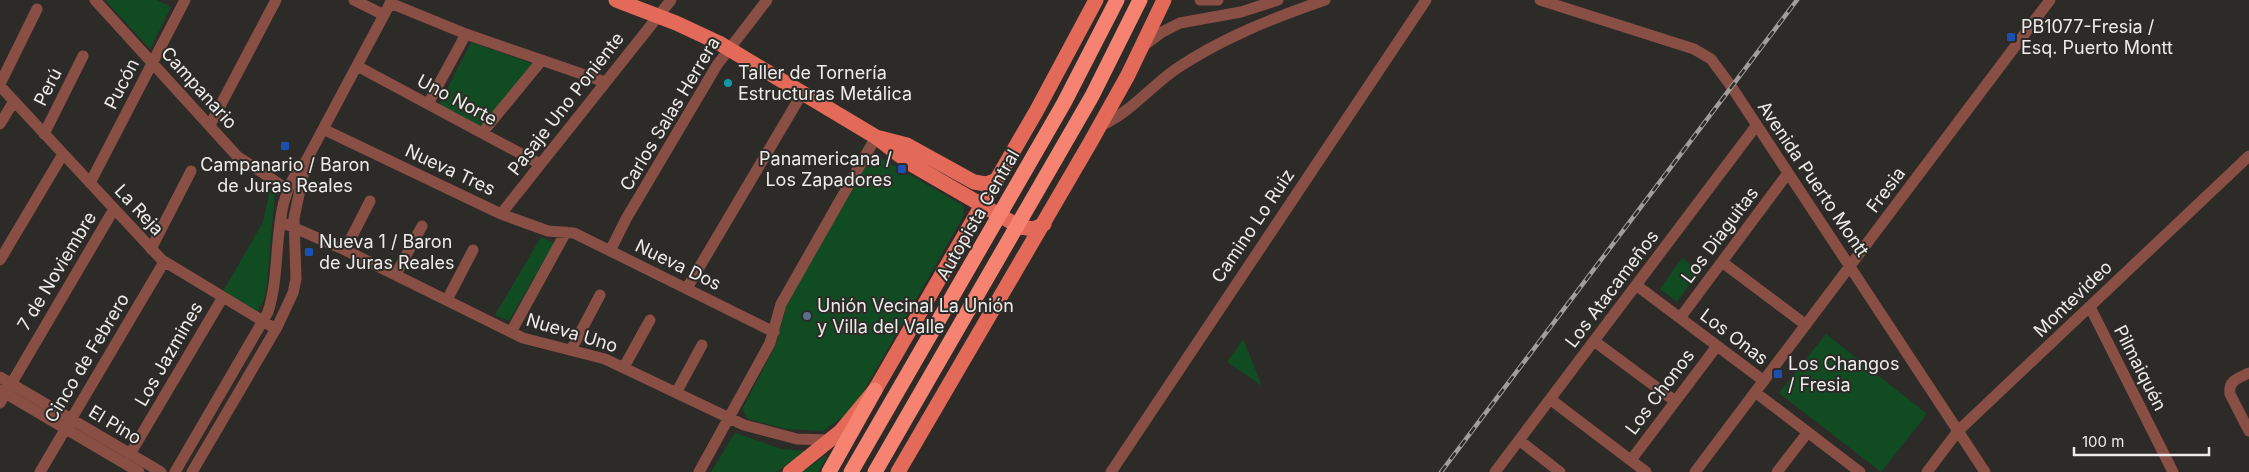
<svg xmlns="http://www.w3.org/2000/svg" width="2249" height="472" viewBox="0 0 2249 472" font-family="Inter,sans-serif">
<style>
.green{fill:#114b22}
.lines{fill:none;stroke-linecap:round;stroke-linejoin:round}
.minor{stroke:#894e44;stroke-width:11}
.major{stroke:#e36a59;stroke-width:15}
.highway{stroke:#f68271;stroke-width:15}
.rail-casing{stroke:#9f9e9b;stroke-width:4.5}
.rail{stroke:#2d2b28;stroke-width:2.5;stroke-dasharray:8;stroke-linecap:butt}
.transit-dot{fill:#1a4fb4;stroke:#2d2b28;stroke-width:2}
.culture-dot{fill:#0f9aa8;stroke:#2d2b28;stroke-width:2}
.service-dot{fill:#5c6f8a;stroke:#2d2b28;stroke-width:2}
.labels{text-anchor:middle;stroke-width:4;stroke-linejoin:round;paint-order:stroke}
.poi-label{font-size:18px;fill:#edecea;stroke:#2d2b28;text-anchor:start}
.street-label{font-size:18px;fill:#edecea;stroke:#2d2b28}
</style>
<rect width="100%" height="100%" fill="#2d2b28"/>
<path class="green" d="M105,0H157L171,7L150,49Z
M471,42L533,64L482,128L439,105Z
M879,157L964,206L963,217L853,410L823,431L786,429L748,419L742,409L776,345L788,300L869,160Z
M270,190L275,192L267,283L264,300L256,314L222,293L263,222Z
M541,237L554,243L509,321L495,315Z
M1682,258L1699,271L1677,302L1660,289Z
M1826,334L1927,414L1881,472L1779,393Z
M1243,339L1262,386L1227,362Z
M735,433L782,449L807,451L776,472H711Z
M829,453L818,472H802Z"/>
<g class="lines">
<path class="minor" d="M95,0L237,156L287,189
M354,0L384,15
M1200,0H1218
M1540,0L1694,49L1711,59L1731,86L1985,472
M390,3L466,34L605,82
M1142,47L1162,32L1180,23L1241,12L1278,0
M357,66L540,164
M0,84L37,9
M0,86L162,260L276,329
M428,104L466,34
M0,124L14,101
M210,125L276,0
M1100,126C1130,113 1150,87 1176,69C1222,38 1273,18 1325,0
M323,129L501,214L548,231L574,233L774,332
M482,133L542,60
M44,134L83,56
M90,183L185,0
M501,214L671,0
M281,222L345,250L523,338L605,359L744,425L797,439L830,440
M151,249L191,171
M345,250L370,201
M610,251L626,219L717,65L767,0
M0,260L63,154
M1722,262L1806,325
M396,274L422,226
M1636,285L1764,381
M687,288L803,92
M447,300L473,250
M2090,307L2173,472
M1680,318L1788,173
M511,332L566,232
M1594,341L1675,401
M571,350L600,295
M624,367L650,320
M2249,373C2239,378 2228,380 2230,394L2249,431
M0,377L161,472
M0,390L139,472
M1755,392L1860,472
M676,393L702,345
M1550,399L1646,472
M0,403L114,209
M1519,440L1560,472
M130,454L223,297
M1631,460L1717,346
M40,472L164,262
M175,472L268,312C284,263 268,200 306,161L392,0
M192,472L277,327L293,293L296,279L294,218L306,161
M699,472L770,343L781,304L876,137
M1111,472L1426,0
M1495,472L1756,126
M1695,472L2050,0
M1777,472L1808,432
M1927,472L1958,431L2249,156"/>
<path class="major" d="M616,0L676,23L719,43L876,137L911,164L1020,227L1034,229L1044,224
M880,138L907,145L974,182L986,184L997,180
M790,472L841,431L875,390L1037,110L1096,0
M898,472L1090,143L1128,75L1164,0"/>
<path class="highway" d="M829,472L875,390
M851,472L1064,103L1117,0
M875,472L1092,96L1140,0"/>
<g class="rail-casing">
<path id="rail" d="M1441,472L1797,0"/>
</g>
<use href="#rail" class="rail"/>
</g>
<g class="transit-dot">
<rect x="2006" y="32" width="10" height="10" rx="2.5"/>
<rect x="280" y="141" width="10" height="10" rx="2.5"/>
<rect x="897" y="164" width="10" height="10" rx="2.5"/>
<rect x="304" y="247" width="10" height="10" rx="2.5"/>
<rect x="1773" y="369" width="10" height="10" rx="2.5"/>
</g>
<circle class="culture-dot" cx="728" cy="83" r="5"/>
<circle class="service-dot" cx="807" cy="316" r="5"/>
<g class="labels">
<g class="poi-label">
<text x="2021" y="33">PB1077-Fresia /<tspan x="2021" dy="21">Esq. Puerto Montt</tspan></text>
<text x="738" y="79">Taller de Tornería<tspan x="738" dy="21">Estructuras Metálica</tspan></text>
<text x="892" y="165" text-anchor="end">Panamericana /<tspan x="892" dy="21">Los Zapadores</tspan></text>
<text x="285" y="171" text-anchor="middle">Campanario / Baron<tspan x="285" dy="21">de Juras Reales</tspan></text>
<text x="319" y="248">Nueva 1 / Baron<tspan x="319" dy="21">de Juras Reales</tspan></text>
<text x="817" y="312">Unión Vecinal La Unión<tspan x="817" dy="21">y Villa del Valle</tspan></text>
<text x="1788" y="370">Los Changos<tspan x="1788" dy="21">/ Fresia</tspan></text>
</g>
<g class="street-label">
<text transform="translate(122 84) rotate(-63)" y="6">Pucón</text>
<text transform="translate(48 87) rotate(-63)" y="6">Perú</text>
<text transform="translate(199 88) rotate(48)" y="6">Campanario</text>
<text transform="translate(457 100) rotate(28)" y="6">Uno Norte</text>
<text transform="translate(566 104) rotate(-52)" y="6">Pasaje Uno Poniente</text>
<text transform="translate(670 114) rotate(-59)" y="6">Carlos Salas Herrera</text>
<text transform="translate(450 170) rotate(25)" y="6">Nueva Tres</text>
<text transform="translate(1813 179) rotate(56)" y="6">Avenida Puerto Montt</text>
<text transform="translate(1886 190) rotate(-53)" y="6">Fresia</text>
<text transform="translate(139 210) rotate(47)" y="6">La Reja</text>
<text transform="translate(978 215) rotate(-60)" y="6">Autopista Central</text>
<text transform="translate(1253 226) rotate(-56)" y="6">Camino Lo Ruiz</text>
<text transform="translate(1720 235) rotate(-53)" y="6">Los Diaguitas</text>
<text transform="translate(678 265) rotate(26)" y="6">Nueva Dos</text>
<text transform="translate(57 271) rotate(-59)" y="6">7 de Noviembre</text>
<text transform="translate(1612 289) rotate(-53)" y="6">Los Atacameños</text>
<text transform="translate(2073 299) rotate(-44)" y="6">Montevideo</text>
<text transform="translate(572 333) rotate(17)" y="6">Nueva Uno</text>
<text transform="translate(1734 337) rotate(37)" y="6">Los Onas</text>
<text transform="translate(169 354) rotate(-60)" y="6">Los Jazmines</text>
<text transform="translate(87 358) rotate(-59)" y="6">Cinco de Febrero</text>
<text transform="translate(2140 368) rotate(63)" y="6">Pilmaiquén</text>
<text transform="translate(1660 392) rotate(-53)" y="6">Los Chonos</text>
<text transform="translate(115 425) rotate(31)" y="6">El Pino</text>
</g>
</g>
<path d="M2074 447v8h135v-8" fill="none" stroke="#edecea" stroke-width="2.5"/>
<text x="2082" y="447" font-size="15" fill="#edecea" stroke="#2d2b28" stroke-width="4" paint-order="stroke">100 m</text>
</svg>
